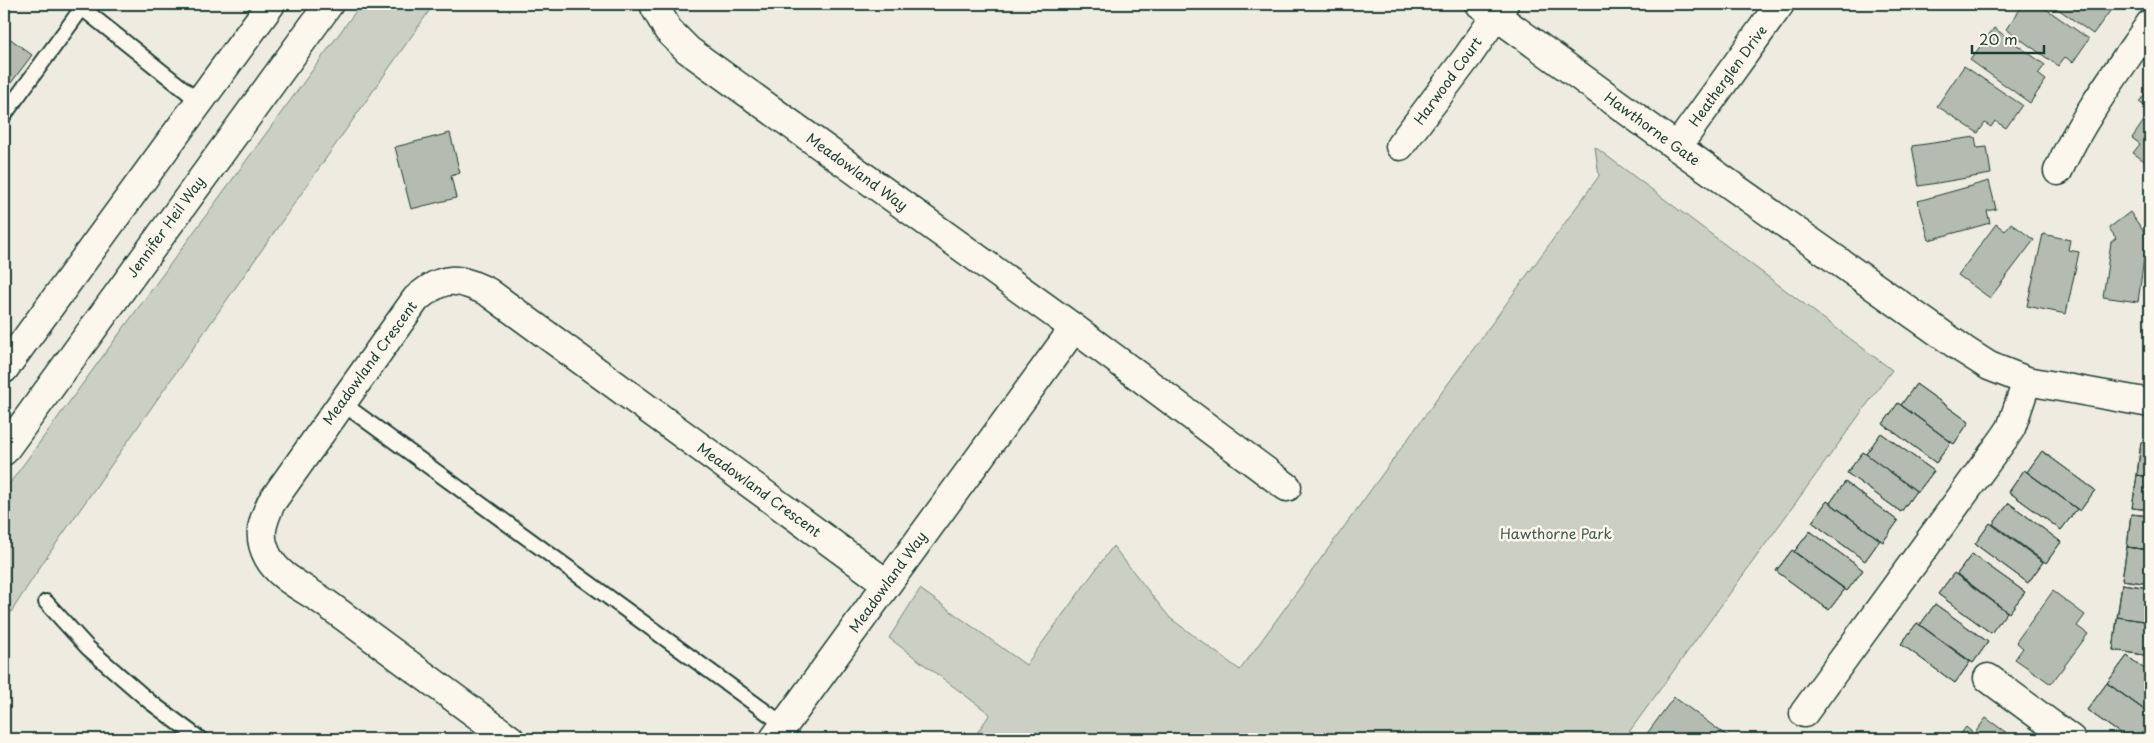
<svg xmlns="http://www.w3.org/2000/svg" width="2154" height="743" viewBox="0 0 2154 743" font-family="'Playpen Sans',sans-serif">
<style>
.green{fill:#cbcfc4;stroke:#75867c}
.building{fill:#b4bbb0;stroke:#1f3d34}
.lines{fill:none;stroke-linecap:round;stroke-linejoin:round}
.service-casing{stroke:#1f3d34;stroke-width:18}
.minor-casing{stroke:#1f3d34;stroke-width:31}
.tertiary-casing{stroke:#1f3d34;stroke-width:31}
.secondary-casing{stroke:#1f3d34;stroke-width:31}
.service{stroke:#fbf7ec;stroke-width:14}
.minor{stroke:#fbf7ec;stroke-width:28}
.tertiary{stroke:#fbf7ec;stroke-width:28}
.secondary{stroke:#fbf7ec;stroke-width:28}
.labels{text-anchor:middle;stroke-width:5;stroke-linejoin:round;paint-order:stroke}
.street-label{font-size:14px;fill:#1f3d34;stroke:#fbf7ec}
.park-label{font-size:14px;fill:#415a51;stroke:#fbf7ec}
</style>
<rect width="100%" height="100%" fill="#eeece1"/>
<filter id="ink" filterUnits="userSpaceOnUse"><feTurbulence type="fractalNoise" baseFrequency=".02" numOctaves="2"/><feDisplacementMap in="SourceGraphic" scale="10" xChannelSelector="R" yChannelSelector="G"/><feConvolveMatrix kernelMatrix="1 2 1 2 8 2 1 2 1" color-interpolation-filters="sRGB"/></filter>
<g filter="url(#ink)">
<path class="green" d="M361,4H434L44,561L4,623V491Z
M1595,147L1892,370L1624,739H973L990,714L889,638L920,589L1026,665L1113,546L1170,618L1240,670L1599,176Z"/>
<path class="building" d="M2024,4H2039L2089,39L2073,62L2065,57L2058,66L2006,29Z
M2051,4H2103L2101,6L2110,11L2093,34Z
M1994,28L2045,65L2038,74L2046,80L2030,103L1970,60Z
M4,34L32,55L5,91H4Z
M1964,66L2022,105L2006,128L1995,121L1991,127L1985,123L1978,133L1937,106Z
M2150,87V110L2139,102Z
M2148,115L2150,116V165L2133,153L2140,144L2132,138Z
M450,133L460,173L451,176L456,198L411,209L395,147Z
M1975,137L1977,148L1987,147L1991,174L1919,186L1912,146Z
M1989,181L1996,209L1987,211L1990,223L1929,240L1918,201Z
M2130,212L2147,236L2138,302L2103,297L2111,242L2116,238L2109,228Z
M2011,223L2034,240L1990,298L1958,275L1996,224L2005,231Z
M2043,234L2070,240L2068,250L2079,252L2066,314L2027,306Z
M1916,384L1969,422L1954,444L1901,405Z
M1916,384L1969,422L1954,444L1901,405Z
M1898,403L1951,442L1936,463L1883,424Z
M1898,403L1951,442L1936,463L1883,424Z
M1881,433L1934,471L1918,492L1916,491L1901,512L1847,473L1863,452L1866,454Z
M1881,433L1934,471L1918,492L1866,454Z
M2141,442L2150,443V477L2137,475Z
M2141,442L2150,443V477L2137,475Z
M2042,451L2095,490L2080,511L2027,472Z
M2042,451L2095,490L2080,511L2027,472Z
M1863,452L1916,491L1901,512L1847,473Z
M2024,470L2077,509L2061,530L2009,492Z
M2024,470L2077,509L2061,530L2009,492Z
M2137,475L2150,477V510L2132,508Z
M2137,475L2150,477V510L2132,508Z
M1845,482L1898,521L1883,542L1830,503Z
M1845,482L1898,521L1883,542L1830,503Z
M1827,501L1880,540L1865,561L1812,522Z
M1827,501L1880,540L1865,561L1812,522Z
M2009,503L2061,542L2046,563L1993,524Z
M2009,503L2061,542L2046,563L1993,524Z
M2131,514L2150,516V550L2127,547Z
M2131,514L2150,516V550L2127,547Z
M1990,523L2043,562L2028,583L1975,544Z
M1990,523L2043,562L2028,583L1975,544Z
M1810,531L1863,570L1847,591L1794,552Z
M1810,531L1863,570L1847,591L1794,552Z
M2127,547L2150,550V584L2122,580Z
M2127,547L2150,550V584L2122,580Z
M1792,550L1845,589L1829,610L1776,571Z
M1792,550L1845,589L1829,610L1776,571Z
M1972,554L2025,592L2009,613L1957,574Z
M1972,554L2025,592L2009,613L1957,574Z
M1954,573L2007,612L1991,633L1938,594Z
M1954,573L2007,612L1991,633L1938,594Z
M2122,584L2150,588V656L2113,650Z
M2122,584L2150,588V622L2117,617Z
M2053,591L2085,615L2077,626L2088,634L2051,684L2015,659L2023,648L2016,642Z
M1935,604L1988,642L1973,663L1920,625Z
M1935,604L1988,642L1973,663L1920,625Z
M2117,617L2150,622V656L2113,650Z
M1917,623L1970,662L1955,683L1901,644Z
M1917,623L1970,662L1955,683L1901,644Z
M2127,656L2150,673V714L2107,683Z
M2127,656L2150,673V714L2107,683Z
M2107,683L2150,714V739H2128L2087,710Z
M2107,683L2150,714V739H2128L2087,710Z
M1674,697L1731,739H1643Z
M1986,718L2011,736L2009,739H1957L1966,727L1974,734Z"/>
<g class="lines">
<g class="service-casing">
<path id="service" d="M82,8L200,102
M4,115L85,4
M342,403L784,725
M46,602L88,648L149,701L200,739"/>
</g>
<g class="minor-casing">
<path id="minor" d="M656,4L655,7L668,30L688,50L1074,328L1287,487
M1400,146L1468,56L1504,4
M1677,147L1964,350L1989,366L2027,381L2150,403
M2058,171C2082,118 2117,72 2150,24
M1988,678L2071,739
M1804,713L2005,437L2011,428L2027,381
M510,739C449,694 388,649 327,604C308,590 279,578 268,557C257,536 262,523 271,503L416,299C444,275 456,277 488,292L886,583
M774,739L1074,328"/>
</g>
<g class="tertiary-casing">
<path id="tertiary" d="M1480,4L1677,147L1780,4"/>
</g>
<g class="secondary-casing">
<path id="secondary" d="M4,369L271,4
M4,451L329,4"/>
</g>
<use href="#service" class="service"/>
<use href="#minor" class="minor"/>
<use href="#tertiary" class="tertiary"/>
<use href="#secondary" class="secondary"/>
</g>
</g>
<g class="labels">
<g class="street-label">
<text transform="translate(1728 76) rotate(-54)" y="5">Heatherglen Drive</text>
<text transform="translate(1448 81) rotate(-54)" y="5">Harwood Court</text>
<text transform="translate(1652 129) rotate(36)" y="5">Hawthorne Gate</text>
<text transform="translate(857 172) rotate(36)" y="5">Meadowland Way</text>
<text transform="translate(166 227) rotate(-54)" y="5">Jennifer Heil Way</text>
<text transform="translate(370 363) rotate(-54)" y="5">Meadowland Crescent</text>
<text transform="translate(759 490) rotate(36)" y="5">Meadowland Crescent</text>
<text transform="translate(888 582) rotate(-54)" y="5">Meadowland Way</text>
</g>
<g class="park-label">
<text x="1556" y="539">Hawthorne Park</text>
</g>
</g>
<rect width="2154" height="743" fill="none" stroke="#fbf7ec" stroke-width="20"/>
<rect x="10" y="10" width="2134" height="723" fill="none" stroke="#1f3d34" stroke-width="2" filter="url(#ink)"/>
<path d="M1972 45v8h72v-8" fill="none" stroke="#1f3d34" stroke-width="2.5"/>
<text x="1979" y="45" font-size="15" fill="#1f3d34" stroke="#fbf7ec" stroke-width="4" paint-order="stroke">20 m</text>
</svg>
